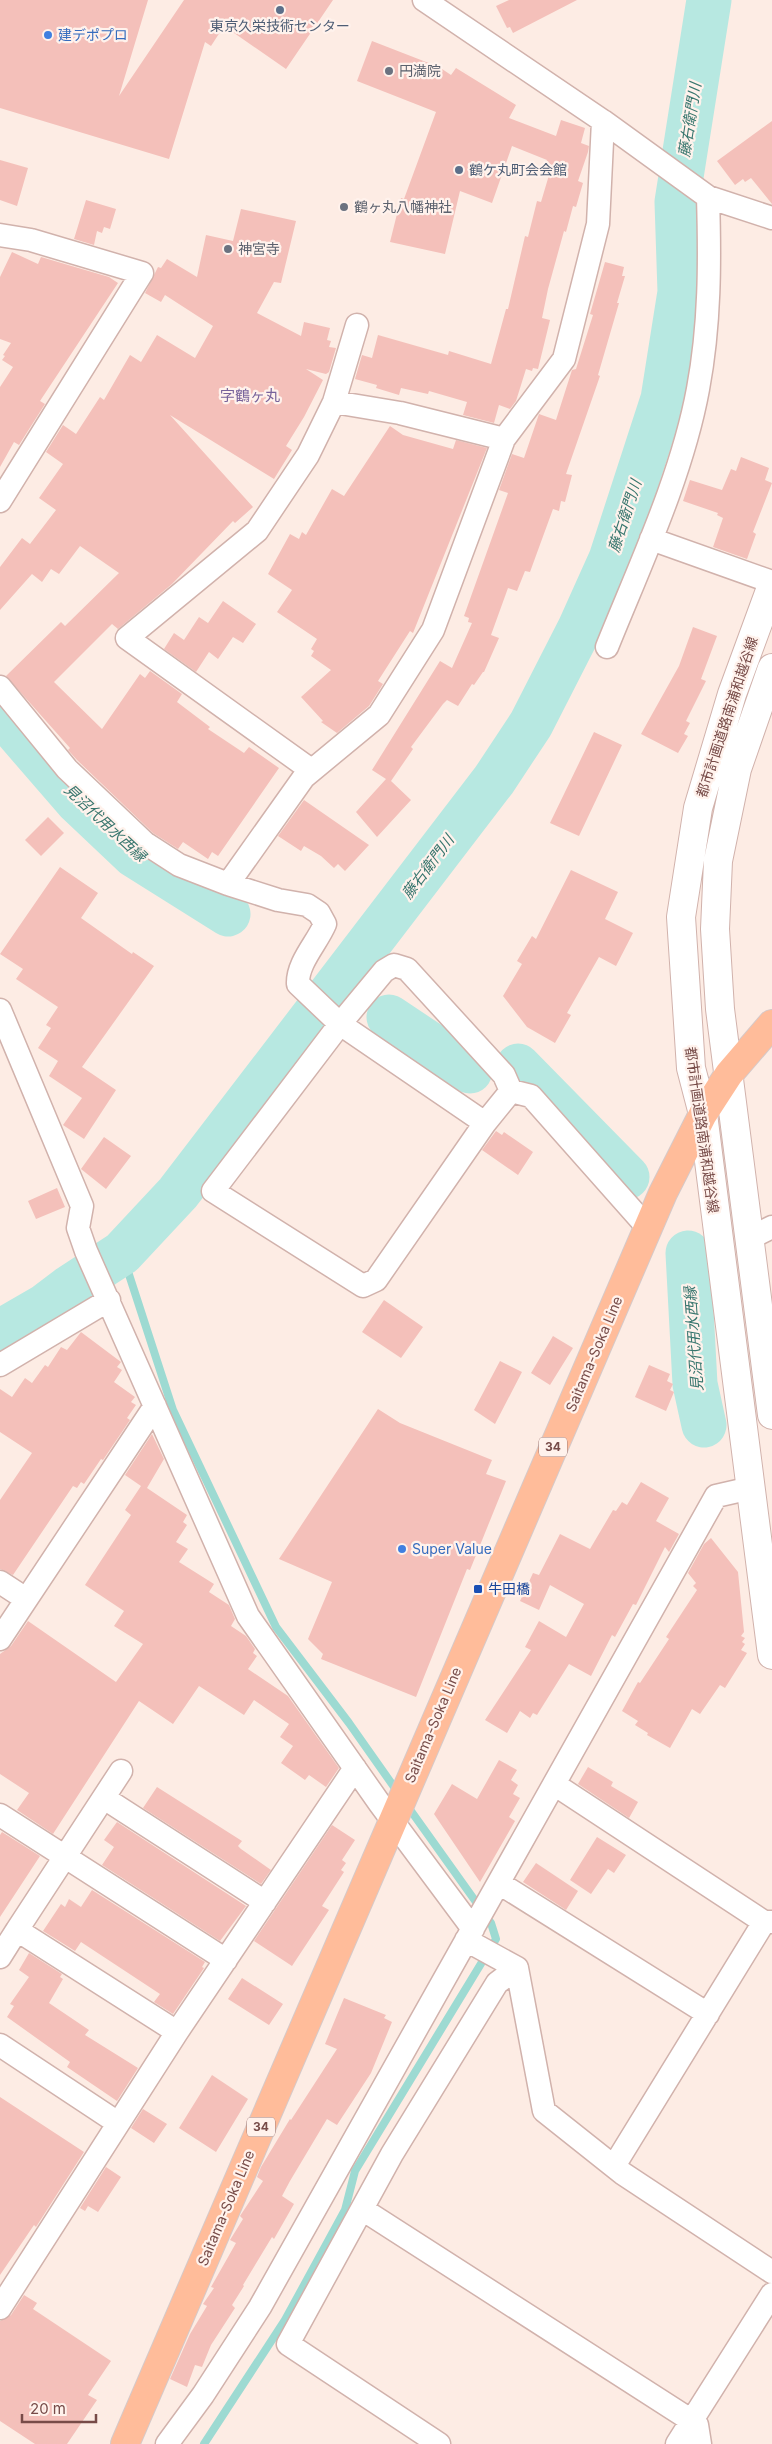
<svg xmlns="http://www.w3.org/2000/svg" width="772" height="2444" viewBox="0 0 772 2444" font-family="Inter,'Noto Sans JP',sans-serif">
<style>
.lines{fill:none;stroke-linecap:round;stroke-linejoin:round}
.stream{stroke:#9ddad2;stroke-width:8}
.river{stroke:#b7e8e1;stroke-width:45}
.building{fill:#f4c0ba}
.minor-casing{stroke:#d1b2ac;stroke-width:25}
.tertiary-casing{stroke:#d1b2ac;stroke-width:30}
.primary-casing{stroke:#d6c9c8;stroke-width:30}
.minor{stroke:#fff;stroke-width:22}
.tertiary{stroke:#fff;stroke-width:28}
.primary{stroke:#ffbc9a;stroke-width:28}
.service-dot{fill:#5c6f8a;stroke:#fff2ec;stroke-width:2}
.shop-dot{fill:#3f7fe0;stroke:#fff2ec;stroke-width:2}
.worship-dot{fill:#6b7280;stroke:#fff2ec;stroke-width:2}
.transit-dot{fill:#1a4fb4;stroke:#fff2ec;stroke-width:2}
.labels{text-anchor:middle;stroke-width:4.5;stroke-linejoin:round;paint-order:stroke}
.shield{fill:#fff2ec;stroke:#a07d79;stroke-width:1}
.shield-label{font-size:12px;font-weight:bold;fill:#774b48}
.service-label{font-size:14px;fill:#4e5e75;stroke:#fff2ec}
.shop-label{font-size:14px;fill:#366cbe;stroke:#fff2ec;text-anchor:start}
.worship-label{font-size:14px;fill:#5b616d;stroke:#fff2ec;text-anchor:start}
.street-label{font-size:14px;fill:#774b48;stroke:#fff2ec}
.transit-label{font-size:14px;fill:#164399;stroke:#fff2ec;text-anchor:start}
.water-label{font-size:15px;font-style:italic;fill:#38766e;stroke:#fff2ec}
.neighbourhood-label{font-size:15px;fill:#78639b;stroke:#fff2ec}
</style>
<rect width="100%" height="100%" fill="#fdece4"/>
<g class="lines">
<path class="stream" d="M122,1253L173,1410L276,1627L349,1723L399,1794
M204,2444L285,2320L345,2210L355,2171L496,1939L491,1923L406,1804"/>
<path class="river" d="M0,712L78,802L134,855L228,914
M389,1017L470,1071
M518,1066L627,1177
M688,1253L695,1384L704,1425
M0,1332L45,1306L70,1287L122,1253L178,1193L494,780L531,724L580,628L611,559L663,399L680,292L677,202L709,0"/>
</g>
<path class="building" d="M0,0H148L119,96L184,0H333L286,69L224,26L211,46L205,42L169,159L0,108Z
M509,0H577L513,33L510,27L507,28L496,6Z
M372,41L439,67L451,75L456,68L516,105L509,118L556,136L561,120L585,128L581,143L589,146L588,152L578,181L583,183L576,207L573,206L566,232L564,231L548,289L542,318L550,320L538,369L533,368L532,371L526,369L516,401L510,409L499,405L494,423L463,415L467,402L429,391L428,394L401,388L399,395L376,388L377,385L355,379L362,355L372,358L378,335L448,355L449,351L491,364L506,309H508L525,236L528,237L537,201L541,202L552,165L546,162L547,160L512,146L492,203L460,191L445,254L390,242L401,198L404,199L436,112L357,81Z
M772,121V204L751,178L745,182L743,179L735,185L717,161Z
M0,160L28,168L17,206L0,200Z
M86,200L116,209L110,229L104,227L102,233L97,231L94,245L74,239Z
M241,209L296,221L281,283L274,282L257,313L301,336L304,322L330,328L327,340L331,341L329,347L336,348L329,372L326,374L306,369L323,380L304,417L286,446L292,450L274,479L170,415L253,507L235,523L233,521L172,584L118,629L112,624L54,682L102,729L140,674L145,678L150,671L182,694L177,702L210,727L208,729L244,753L249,747L279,768L218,856L212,852L208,859L183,842L178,849L153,833L77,760L68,750L70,748L6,676L61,622L65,626L119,573L80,546L59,574L51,569L42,582L32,574L0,610V567L22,538L30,544L56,510L39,498L63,464L46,452L63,425L76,434L100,397L104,400L130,355L141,362L157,335L195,358L213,326L165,295L161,302L145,293L158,267L161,268L167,259L197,277L206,235L233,241Z
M12,252L38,264L41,257L109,277L118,283L40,401L45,404L19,445L14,442L0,467V387L13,367L2,360L5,356L3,355L11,343L0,339V277Z
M605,262L624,267L622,276H625L617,303H619L598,375L600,376L566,474L572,475L565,502L561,501L559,511L553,509L530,572L525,571L517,591L508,588L491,635L499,638L484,672H483L474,685L472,684L458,706L447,700L443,704L411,747L413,749L391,781L411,800L377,837L356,812L386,779L372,770L440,661L452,668L472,623L468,622L469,618L464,616L508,493L499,490L512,454L524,458L539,414L556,420L572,370L576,369L593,315L590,314Z
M390,426L403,435L453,449L456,440L487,448L413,633L410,631L378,681L383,684L369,706L337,733L321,722L323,721L301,697L331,670L311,656L314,651L311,649L317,639L277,612L292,590L268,574L290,534L299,539L302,532L306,535L332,489L344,496Z
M741,457L769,468L765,480L772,483L753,532L756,534L747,559L713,547L723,518L717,515L718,513L683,501L690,480L722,490L731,469L736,471Z
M223,601L256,624L243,643L233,637L218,659L209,652L196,672L164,649L174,633L184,640L199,617L208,623Z
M693,627L717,636L701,679L706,681L686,721L690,723L684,734L688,736L678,753L641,734L679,666Z
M594,732L622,745L579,836L550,823Z
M304,800L369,845L345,871L338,864L334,868L321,856L304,846L301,851L278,836Z
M48,817L64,833L41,856L25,840Z
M60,867L98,893L81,918L132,954L133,952L154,966L82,1067L116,1090L84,1139L63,1125L82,1098L49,1076L58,1061L38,1048L51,1028L46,1025L58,1007L16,979L23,969L0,954Z
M571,870L618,892L605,919L633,933L616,966L599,957L567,1013L571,1015L555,1043L527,1027L503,996L522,964L517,961L532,936L536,939Z
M496,1131L502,1135L504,1132L533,1152L518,1175L482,1150Z
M104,1137L131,1156L106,1189L81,1169Z
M57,1188L65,1207L36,1219L28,1201Z
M384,1300L423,1327L401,1358L362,1332Z
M81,1332L121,1362L117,1367L122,1370L114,1382L135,1397L131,1402L136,1405L127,1418L130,1420L103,1460L101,1459L84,1484L81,1482L77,1488L73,1486L13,1575L0,1569V1500L32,1453L0,1432V1389L12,1397L25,1378L32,1383L45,1365L48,1367L61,1347L67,1350Z
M553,1336L573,1348L550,1385L531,1373Z
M500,1361L522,1372L495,1424L474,1410Z
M649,1365L670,1374L667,1381L673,1384L670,1390L674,1392L666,1411L635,1397Z
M378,1409L400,1423L492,1460L486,1474L506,1481L470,1570L467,1569L416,1697L321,1659L323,1654L308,1639L332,1582L279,1559Z
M152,1434L164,1459L147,1488L187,1515L183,1522L187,1525L176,1542L188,1549L179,1562L214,1584L209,1592L229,1605L235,1619L231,1626L246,1636L255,1649L253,1653L257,1656L248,1669L288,1696L339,1768L326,1787L309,1775L305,1780L281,1763L293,1746L280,1737L289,1724L254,1700L244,1715L199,1686L173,1724L139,1701L53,1834L17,1810L29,1793L0,1774V1654L11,1646L28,1621L116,1682L143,1644L114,1626L124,1611L85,1585L131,1515L125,1510L141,1486L125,1475Z
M641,1482L669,1498L656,1521L679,1534L669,1552L665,1547L636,1605L633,1604L615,1637L612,1635L591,1676L569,1664L537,1715L533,1713L530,1718L520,1711L507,1733L485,1720L531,1650L525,1647L539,1621L566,1637L584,1604L550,1585L539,1610L520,1601L533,1573L539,1575L560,1534L590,1549L613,1510L616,1511L622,1502L627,1505Z
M711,1538L738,1572L744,1632L741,1636L745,1638L742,1642L745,1644L741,1650L747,1653L725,1688L720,1685L700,1714L692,1709L670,1748L647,1735L648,1733L635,1725L638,1721L622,1711L638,1682L640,1683L669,1639L666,1637L697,1590L693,1586L696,1583L688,1573L704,1544Z
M499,1760L517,1770L511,1780L518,1785L513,1794L520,1798L509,1817L515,1821L480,1882L434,1814L452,1784L477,1799Z
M588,1767L613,1782L611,1786L638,1802L629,1818L578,1784Z
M157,1787L242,1841L238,1846L241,1849L271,1870L261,1884L143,1808Z
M117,1822L246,1906L220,1941L102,1865L114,1847L104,1840Z
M332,1825L355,1840L342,1860L346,1863L341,1870L344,1872L322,1906L329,1910L292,1966L254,1941Z
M2,1832L40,1856L0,1917V1835Z
M597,1837L626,1855L614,1873L608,1869L591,1894L570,1880Z
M536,1863L578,1891L566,1910L523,1882Z
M92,1890L205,1962L202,1967L204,1968L173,2014L154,2002L160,1994L81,1942L75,1951L43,1931L61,1904L65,1907L69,1899L81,1907Z
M29,1953L62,1974L60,1977L63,1979L49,2003L89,2030L85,2035L138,2068L117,2101L67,2067L70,2062L7,2017L14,2006L10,2004L29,1977L19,1970Z
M242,1978L283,2004L269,2025L228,1999Z
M344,1998L386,2015L384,2018L392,2022L371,2073L337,2125L327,2119L290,2181L282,2196L294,2204L274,2239L272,2237L243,2285L244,2286L232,2305L235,2308L211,2345L202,2367L195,2365L187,2387L170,2379L190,2334L207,2306L203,2304L214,2288L211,2287L236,2243L230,2240L243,2219L240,2216L263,2181L257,2177L261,2167L290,2119L291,2120L337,2049L325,2044Z
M212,2075L248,2099L216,2152L179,2128Z
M0,2097L84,2152L36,2227L34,2225L0,2275Z
M143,2109L167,2124L154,2143L131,2128Z
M106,2167L121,2177L98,2212L88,2206L85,2211L80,2208Z
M24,2295L37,2303L33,2309L111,2361L88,2395L97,2400L67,2444H35L0,2421V2321L11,2315Z"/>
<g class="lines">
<g class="minor-casing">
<path id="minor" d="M424,0L603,121L708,197L772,218
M0,235L31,240L142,273L0,501
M334,402L400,413L504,439L564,359L598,224L603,121
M651,539L772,582
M607,647C640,565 682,476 698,389C710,325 710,261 708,197
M0,687L67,769L145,843L179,865L228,884L278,900L307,905L319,913L325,924C317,943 297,963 298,984L340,1024L384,971L394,965L407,969L504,1075L511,1091L485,1123L376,1280L363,1286L213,1191L340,1024L485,1123
M311,770L127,638L257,531L308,455L334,402L357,325
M228,884L304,777L379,715L433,630L504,439
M0,1010L82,1206L78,1228L86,1251L248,1616L380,1804L473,1929
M511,1091L531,1096L648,1228
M750,1238L772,1227
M0,1365L109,1300
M0,1582L26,1599
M0,1639L155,1406
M554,1784L764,1922
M104,1798L265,1902
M0,1815L226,1960
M499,1883L708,2014
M17,1930L121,1771
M466,1940L517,1968L544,2111L622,2173L772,2272
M0,1957L17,1930L177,2032
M0,2045L118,2123
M614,2166L764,1922H772
M362,2209L692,2421L697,2425L700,2444
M0,2308L177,2032L355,1768
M167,2444L203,2395L260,2307L716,1496L751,1488
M439,2444L288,2344L392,2154L497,1983L517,1968
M677,2444L772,2294"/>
</g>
<g class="tertiary-casing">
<path id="tertiary" d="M772,585L732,694L698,808L681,917L691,1068L703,1114L772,1655
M772,668L737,769L718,861L715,929L720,1009L772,1415"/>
</g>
<g class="primary-casing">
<path id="primary" d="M125,2444L663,1193L703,1114L729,1074L772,1024"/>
</g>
<use href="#minor" class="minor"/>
<use href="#tertiary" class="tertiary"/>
<use href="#primary" class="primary"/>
</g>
<g class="service-dot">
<circle cx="280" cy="10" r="5"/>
<circle cx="459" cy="170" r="5"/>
</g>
<g class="shop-dot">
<circle cx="48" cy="35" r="5"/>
<circle cx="402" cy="1549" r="5"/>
</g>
<g class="worship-dot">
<circle cx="389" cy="71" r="5"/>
<circle cx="344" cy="207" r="5"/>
<circle cx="228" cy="249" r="5"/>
</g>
<rect class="transit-dot" x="473" y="1584" width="10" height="10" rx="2.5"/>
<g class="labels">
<g class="shield">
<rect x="539" y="1437.5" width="28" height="19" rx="4"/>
<rect x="247" y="2117.5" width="28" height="19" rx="4"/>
</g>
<g class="shield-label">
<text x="553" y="1451">34</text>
<text x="261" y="2131">34</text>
</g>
<g class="service-label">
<text x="280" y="31">東京久栄技術センター</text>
<text x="469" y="175" text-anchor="start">鶴ケ丸町会会館</text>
</g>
<g class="shop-label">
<text x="58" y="40">建デポプロ</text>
<text x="412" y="1554">Super Value</text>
</g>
<g class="worship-label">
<text x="399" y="76">円満院</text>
<text x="354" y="212">鶴ヶ丸八幡神社</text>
<text x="238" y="254">神宮寺</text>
</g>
<g class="street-label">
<text transform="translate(727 717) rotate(-72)" y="5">都市計画道路南浦和越谷線</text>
<text transform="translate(702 1130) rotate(82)" y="5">都市計画道路南浦和越谷線</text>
<text transform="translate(594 1354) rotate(-67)" y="5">Saitama-Soka Line</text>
<text transform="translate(433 1725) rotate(-67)" y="5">Saitama-Soka Line</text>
<text transform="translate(226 2208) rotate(-67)" y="5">Saitama-Soka Line</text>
</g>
<g class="transit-label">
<text x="488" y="1594">牛田橋</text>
</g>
<g class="water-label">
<text transform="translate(690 120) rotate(-81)" y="5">藤右衛門川</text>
<text transform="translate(625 516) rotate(-72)" y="5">藤右衛門川</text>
<text transform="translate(105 823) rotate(43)" y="5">見沼代用水西縁</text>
<text transform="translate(428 867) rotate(-53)" y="5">藤右衛門川</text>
<text transform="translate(694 1339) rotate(-94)" y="5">見沼代用水西縁</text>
</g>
<g class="neighbourhood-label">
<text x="250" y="401">字鶴ヶ丸</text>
</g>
</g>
<path d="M22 2414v8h74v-8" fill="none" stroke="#774b48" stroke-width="2.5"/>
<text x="30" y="2414" font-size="15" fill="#774b48" stroke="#fff2ec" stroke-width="4" paint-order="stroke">20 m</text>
</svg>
